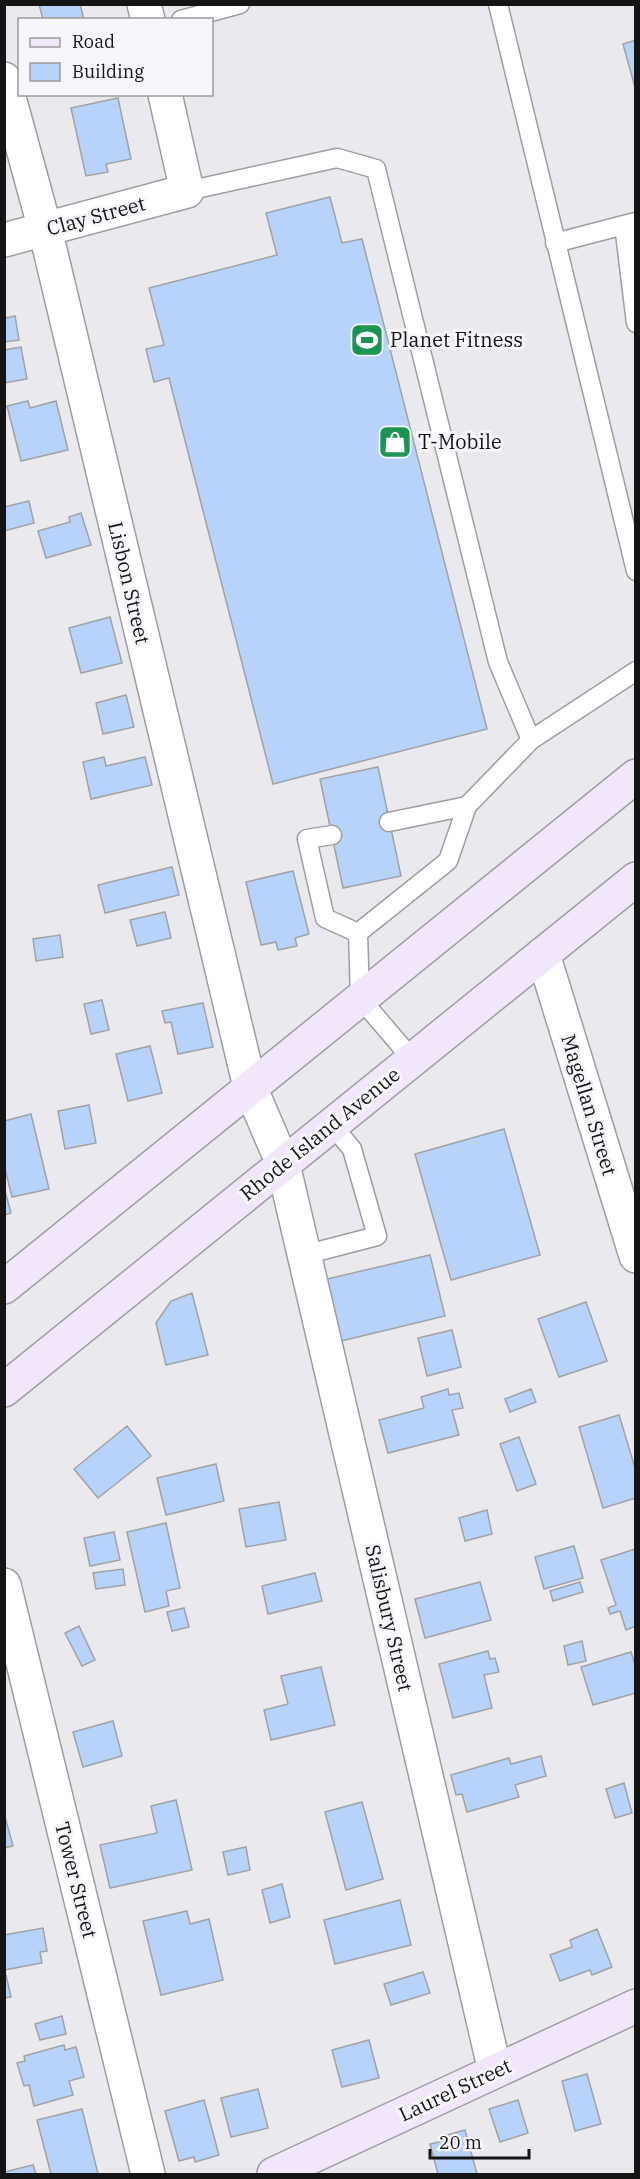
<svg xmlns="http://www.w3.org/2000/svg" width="640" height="2179" viewBox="0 0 640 2179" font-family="'IBM Plex Serif',serif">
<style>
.building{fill:#b7d3fa;stroke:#a0a2a5;stroke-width:1.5}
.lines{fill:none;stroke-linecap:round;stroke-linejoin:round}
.lane-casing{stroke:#9e9ea2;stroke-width:21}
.street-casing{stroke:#9e9ea2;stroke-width:36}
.secondary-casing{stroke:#9e9ea2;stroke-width:36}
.lane{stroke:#fff;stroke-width:18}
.street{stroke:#fff;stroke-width:33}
.secondary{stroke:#f2e6fb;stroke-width:33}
.labels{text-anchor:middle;stroke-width:6;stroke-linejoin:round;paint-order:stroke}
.street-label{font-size:20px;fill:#141415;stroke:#f7f7fb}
.poi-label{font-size:20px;fill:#141415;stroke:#f7f7fb;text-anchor:start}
</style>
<rect width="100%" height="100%" fill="#eaeaee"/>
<path class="building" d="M39,4H80L84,20H43Z
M636,40V91L623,44Z
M118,98L131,159L106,164L108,172L86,176L71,108Z
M330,197L342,243L362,239L487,729L273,784L169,378L154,382L146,349L164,345L149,288L277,255L266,213Z
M4,312L6,318L15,316L19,340L4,342Z
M21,347L27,379L4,383V350Z
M28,401L30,408L56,401L68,450L21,461L7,406Z
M29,501L34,523L4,531V507Z
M81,513L91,545L46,558L38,531L70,522L69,517Z
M110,617L122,663L81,673L69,628Z
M126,695L134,727L103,734L96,703Z
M104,757L106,766L145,757L152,785L91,799L83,762Z
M378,767L401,876L343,888L320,779Z
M172,867L179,895L105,913L98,885Z
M293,871L309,934L295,938L297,946L278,950L276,942L261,945L246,882Z
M165,912L171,938L137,946L130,920Z
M60,935L63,957L36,961L33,939Z
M102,1000L109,1030L91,1034L84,1004Z
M203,1003L213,1047L178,1054L171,1022L165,1023L162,1011Z
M150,1046L162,1093L128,1101L116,1054Z
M89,1105L96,1143L65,1149L58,1111Z
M31,1114L49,1189L12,1197L4,1165V1121Z
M504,1129L540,1255L451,1280L415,1154Z
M4,1187L11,1213L4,1215Z
M430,1255L445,1316L341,1341L327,1279Z
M192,1293L208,1355L166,1365L156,1323L171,1301Z
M586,1302L607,1361L559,1377L538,1319Z
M452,1330L461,1367L427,1376L418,1338Z
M448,1389L449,1395L459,1393L463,1408L452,1410L459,1435L388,1453L379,1420L424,1408L421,1397Z
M531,1389L536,1402L510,1412L505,1399Z
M619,1415L636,1471V1498L603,1508L579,1427Z
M127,1426L151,1456L98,1498L74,1469Z
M519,1437L536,1484L517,1491L500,1444Z
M216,1464L224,1501L166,1515L157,1478Z
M279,1502L286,1540L246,1547L239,1509Z
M487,1510L492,1534L465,1541L459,1518Z
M166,1523L180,1588L166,1591L169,1606L145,1612L127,1532Z
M114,1532L120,1560L90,1566L84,1538Z
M574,1546L583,1578L544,1589L535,1557Z
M635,1549L636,1626L626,1630L620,1611L610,1614L608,1608L616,1605L601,1560Z
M123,1569L125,1585L96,1589L93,1573Z
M315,1573L322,1601L268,1614L262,1586Z
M480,1582L491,1620L425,1638L415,1599Z
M580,1582L583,1592L553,1601L550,1591Z
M184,1608L189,1627L172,1631L167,1612Z
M79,1626L95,1660L82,1666L65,1633Z
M582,1641L586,1661L568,1665L564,1646Z
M488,1651L490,1659L495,1658L499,1672L484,1675L492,1708L453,1718L439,1664Z
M631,1652L636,1668V1693L593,1705L581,1667Z
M321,1667L335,1725L271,1740L264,1710L288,1704L281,1676Z
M113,1721L122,1756L83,1767L73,1732Z
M541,1756L546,1776L515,1785L519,1797L467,1812L462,1794L456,1795L451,1775L509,1758L511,1764Z
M624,1783L632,1813L615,1818L606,1789Z
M176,1800L192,1870L110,1888L100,1845L157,1833L151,1806Z
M362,1802L383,1879L346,1890L325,1812Z
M4,1813L13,1846L4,1848Z
M246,1847L250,1870L228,1875L223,1852Z
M282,1884L290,1917L270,1923L262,1890Z
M400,1900L411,1945L335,1964L324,1920Z
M187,1911L190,1924L209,1919L223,1980L161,1995L143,1921Z
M43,1928L47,1951L40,1952L42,1963L4,1970V1935Z
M597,1929L612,1967L592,1975L590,1970L560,1981L550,1955L572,1947L570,1940Z
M423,1972L430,1993L391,2005L384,1984Z
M4,1975H6L11,1997L4,1998Z
M62,2016L66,2034L40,2040L35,2024Z
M369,2040L379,2078L342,2087L332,2050Z
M64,2045L65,2050L76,2047L84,2077L69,2081L73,2095L34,2106L29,2085L24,2086L17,2063L25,2061L24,2056Z
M587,2074L601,2124L575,2131L562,2081Z
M258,2089L268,2128L231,2137L221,2098Z
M204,2100L219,2155L195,2162L194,2157L179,2161L165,2111Z
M518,2100L528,2133L500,2142L489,2109Z
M82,2109L98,2174H51L37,2120Z
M465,2130L477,2174H438L430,2144L448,2140L447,2135Z
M33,2165L36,2174H4V2172Z"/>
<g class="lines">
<g class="lane-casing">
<path id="lane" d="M498,4L636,571
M181,20L240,4
M187,191L337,158L376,169L498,662L531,740
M636,222L624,225L636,323
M555,243L624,225
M389,822L467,806
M332,835L307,839L325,918L358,933
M412,1059L360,998L358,933L448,861L467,806L531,740L636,671
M304,1255L377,1236L352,1149L332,1125"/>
</g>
<g class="street-casing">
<path id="street" d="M144,4L148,20
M4,79L45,229L250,1087L283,1164L495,2071
M4,240L187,191L165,94
M543,954L636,1256
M4,1585L148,2174"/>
</g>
<g class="secondary-casing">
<path id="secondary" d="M4,1287L636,776
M4,1390L636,879
M274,2174L636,2006"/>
</g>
<use href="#lane" class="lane"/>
<use href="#street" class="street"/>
<use href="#secondary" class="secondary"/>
</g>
<defs>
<g id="stadium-square" transform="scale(1.725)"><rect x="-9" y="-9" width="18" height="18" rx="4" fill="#1c9552" stroke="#f7f7fb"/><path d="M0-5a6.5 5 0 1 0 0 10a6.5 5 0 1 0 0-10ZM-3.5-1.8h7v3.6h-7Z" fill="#fff"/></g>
<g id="shop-square" transform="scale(1.725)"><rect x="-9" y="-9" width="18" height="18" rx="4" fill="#1c9552" stroke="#f7f7fb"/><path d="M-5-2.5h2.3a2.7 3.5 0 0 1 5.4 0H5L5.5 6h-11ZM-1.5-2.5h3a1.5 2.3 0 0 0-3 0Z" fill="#fff"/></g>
</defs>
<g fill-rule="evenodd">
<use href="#stadium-square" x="367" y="340"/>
<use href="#shop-square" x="395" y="442"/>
</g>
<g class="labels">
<g class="street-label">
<text transform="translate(96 216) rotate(-15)" y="7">Clay Street</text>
<text transform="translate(129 583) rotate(77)" y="7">Lisbon Street</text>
<text transform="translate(589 1105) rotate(73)" y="7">Magellan Street</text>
<text transform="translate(320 1134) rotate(-39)" y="7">Rhode Island Avenue</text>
<text transform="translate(389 1618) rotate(77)" y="7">Salisbury Street</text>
<text transform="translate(76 1880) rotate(76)" y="7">Tower Street</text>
<text transform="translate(455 2090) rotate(-25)" y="7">Laurel Street</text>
</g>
<g class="poi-label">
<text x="390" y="347">Planet Fitness</text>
<text x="418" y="449">T-Mobile</text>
</g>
</g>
<rect width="640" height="2179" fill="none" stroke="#141415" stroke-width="12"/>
<rect x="18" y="18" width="195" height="78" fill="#f7f7fb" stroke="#9c9c9f" stroke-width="1.5"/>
<rect x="30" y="38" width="30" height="9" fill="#f2e6fb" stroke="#9c9c9f" stroke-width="1.5"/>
<text x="72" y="48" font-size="18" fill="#141415">Road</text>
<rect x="30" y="63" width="30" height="18" fill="#b7d3fa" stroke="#9c9c9f" stroke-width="1.5"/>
<text x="72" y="78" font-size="18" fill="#141415">Building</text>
<path d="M430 2149v9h99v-9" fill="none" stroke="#141415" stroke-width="3"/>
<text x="439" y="2149" font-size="18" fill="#141415" stroke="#f7f7fb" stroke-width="4.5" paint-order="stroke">20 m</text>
</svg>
